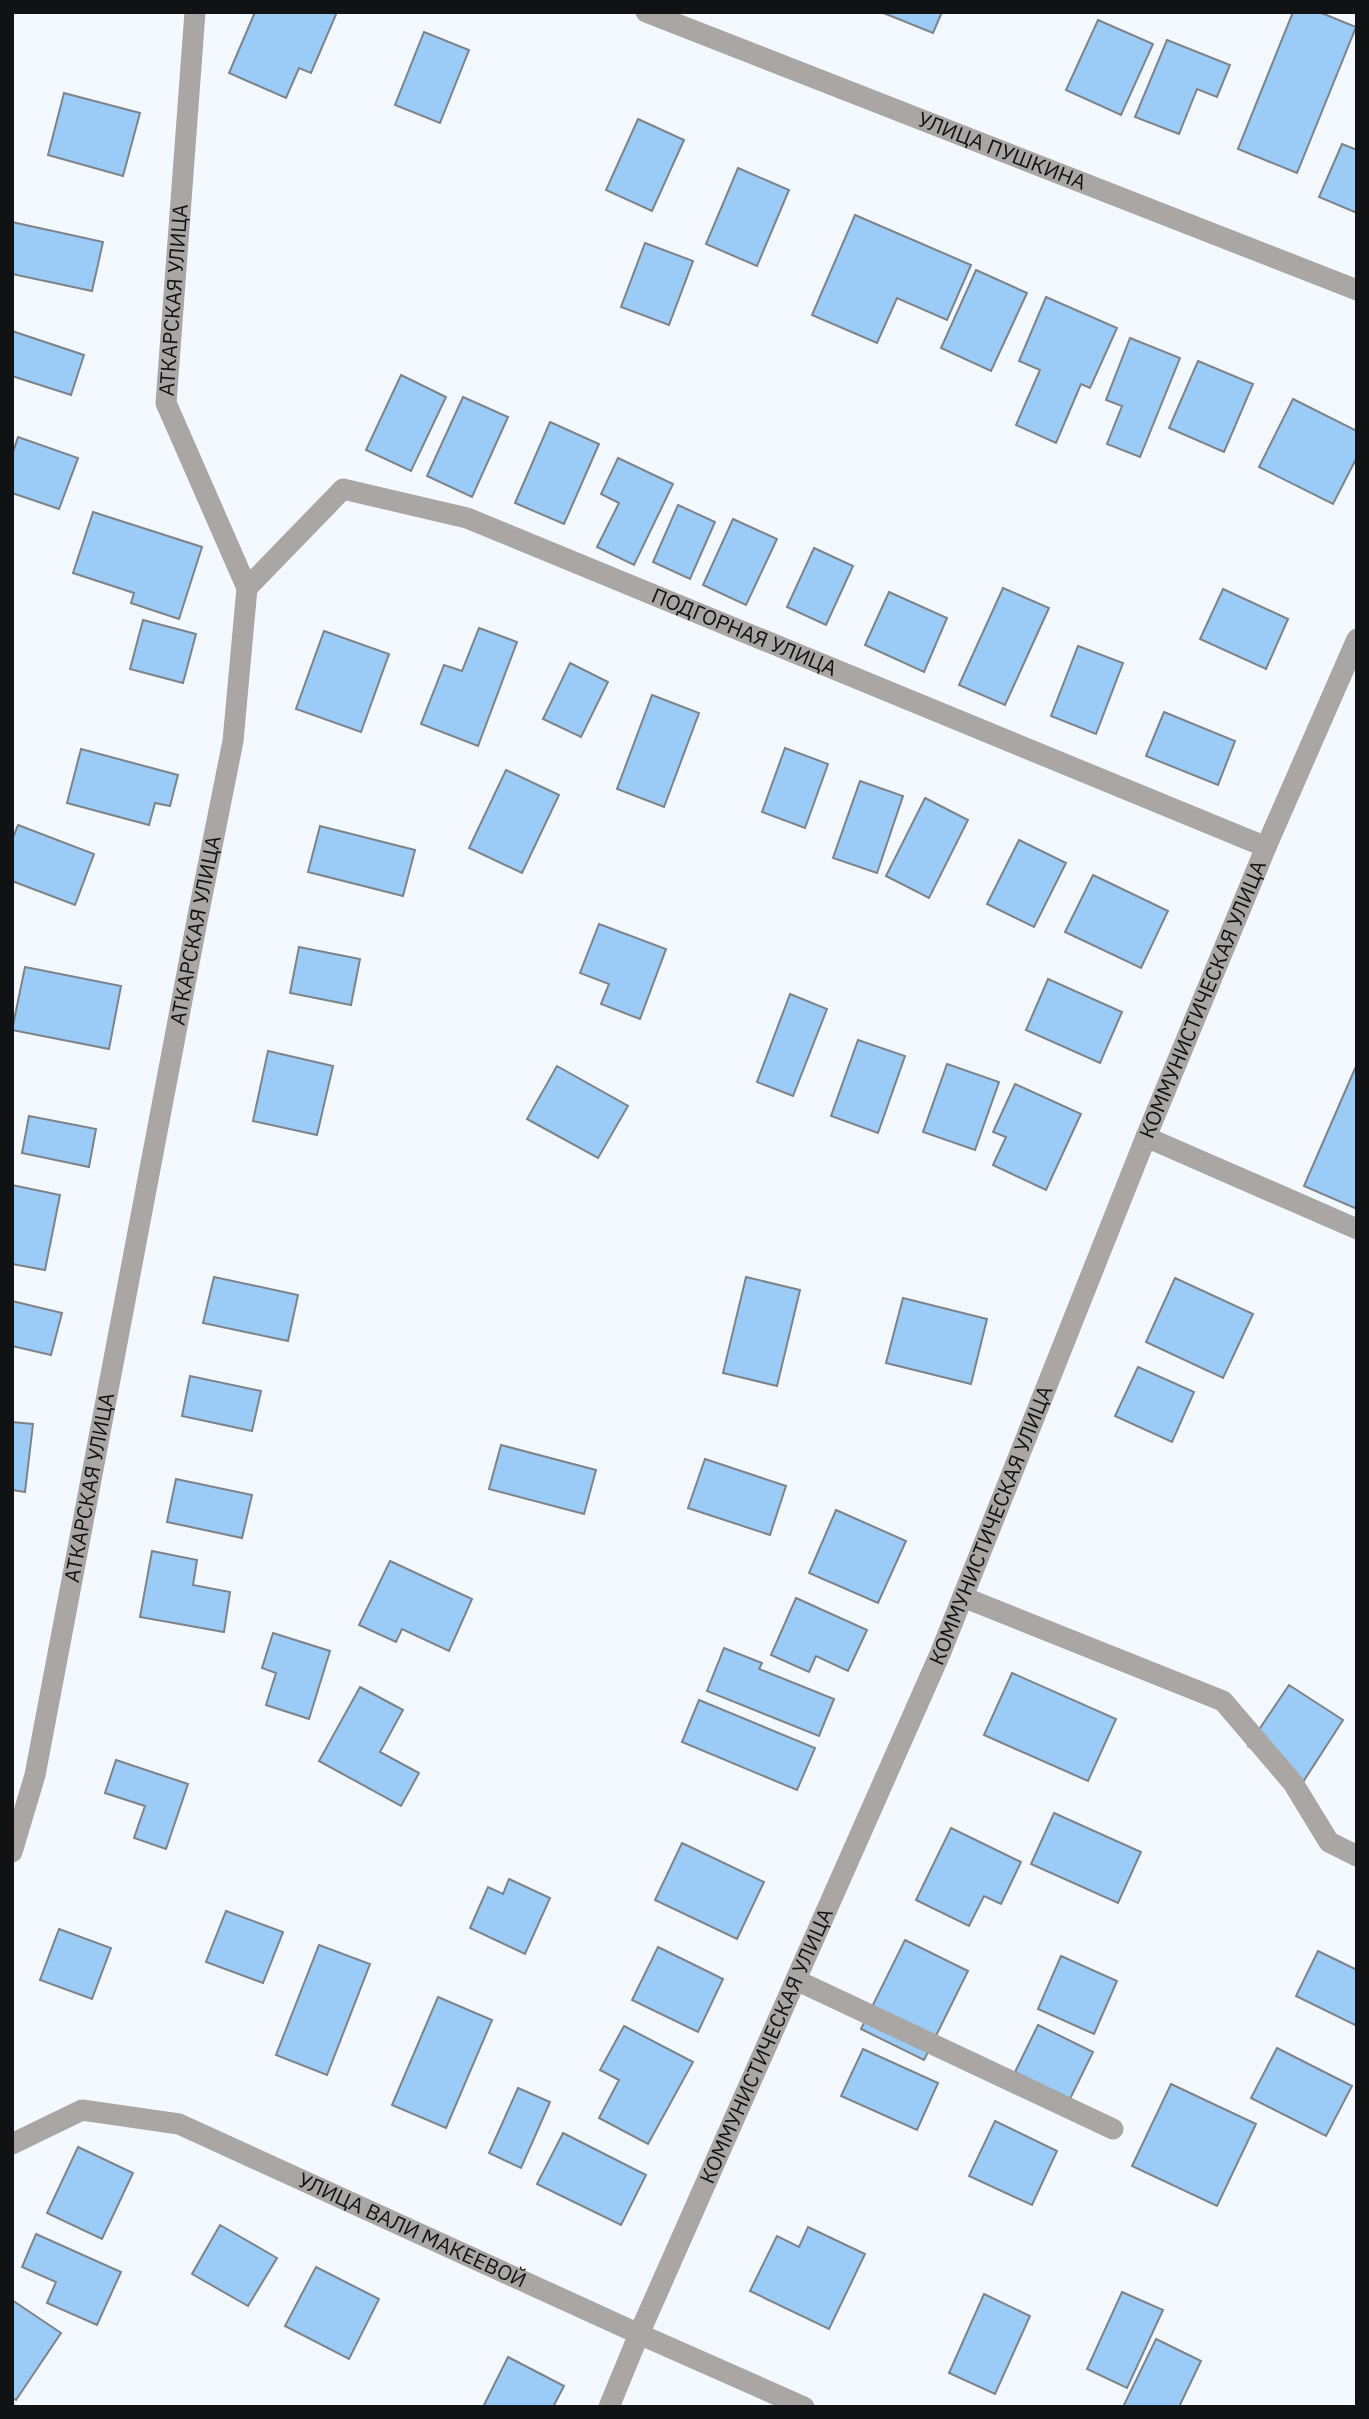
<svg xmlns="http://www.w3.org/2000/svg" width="1369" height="2419" viewBox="0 0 1369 2419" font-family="'IBM Plex Sans',sans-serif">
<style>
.building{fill:#9accf7;stroke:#7e8388;stroke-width:2}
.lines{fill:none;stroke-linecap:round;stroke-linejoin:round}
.lane{stroke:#a9a6a4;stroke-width:21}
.street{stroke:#a9a6a4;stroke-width:21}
.labels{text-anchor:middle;stroke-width:5;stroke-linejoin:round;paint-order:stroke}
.street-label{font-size:21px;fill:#101214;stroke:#fff}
</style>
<rect width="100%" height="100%" fill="#f3f9fe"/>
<path class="building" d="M255,12H337L311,73L299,68L286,98L229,73Z
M881,12H942L933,33Z
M1293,12H1319L1356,27L1297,173L1238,149Z
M1098,20L1153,44L1121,115L1066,90Z
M424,32L469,50L440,123L395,105Z
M1167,40L1230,65L1217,97L1197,89L1179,134L1135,117Z
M64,93L140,113L123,176L48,155Z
M638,119L684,140L652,211L606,190Z
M1342,144L1357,150V213L1319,197Z
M738,168L789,190L757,266L706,244Z
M855,215L971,265L947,320L897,298L877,343L812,315Z
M12,222L103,242L92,291L12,274Z
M645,243L693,261L669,325L621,307Z
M976,270L1027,293L991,371L941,348Z
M1046,297L1117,328L1090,388L1081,384L1056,443L1016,425L1040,370L1019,361Z
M12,331L84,355L71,395L12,376Z
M1130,338L1180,358L1140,457L1107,444L1122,406L1106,400Z
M1198,361L1253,384L1224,452L1169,428Z
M401,375L446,397L411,471L366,450Z
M463,397L508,417L472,497L427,476Z
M1293,399L1357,431V457L1333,504L1259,467Z
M550,422L599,444L564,524L515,503Z
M18,437L78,458L59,509L12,493V455Z
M618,458L673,484L634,565L597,547L619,503L601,494Z
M678,505L715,522L690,579L653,562Z
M93,512L202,547L179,619L131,603L134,593L73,573Z
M733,519L777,539L746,605L703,585Z
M814,548L853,566L826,625L787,607Z
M1003,588L1049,608L1005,705L959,685Z
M1223,589L1288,619L1266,669L1200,639Z
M889,592L947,618L924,672L865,645Z
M143,620L196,634L183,683L130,669Z
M479,628L517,642L478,746L421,724L444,665L462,671Z
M324,631L389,654L361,732L296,709Z
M1078,646L1123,663L1096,734L1051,716Z
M570,663L608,682L581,737L543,719Z
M652,695L699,713L664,807L617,789Z
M1164,712L1235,741L1218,785L1146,756Z
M785,748L828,764L805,828L762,812Z
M81,749L178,775L170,806L155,803L149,825L67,803Z
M506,770L559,795L522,873L469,848Z
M860,781L903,796L877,873L833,858Z
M925,798L968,820L929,898L886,876Z
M18,825L94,854L75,905L12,881V840Z
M320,826L415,850L403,896L308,872Z
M1019,840L1066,863L1034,927L987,904Z
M1093,875L1168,911L1141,968L1065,932Z
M599,924L666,949L640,1019L601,1004L609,984L580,973Z
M299,947L360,959L351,1005L290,993Z
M25,967L121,986L109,1049L12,1030Z
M1048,979L1122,1012L1100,1063L1026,1030Z
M790,994L827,1009L793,1096L757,1082Z
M858,1040L905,1056L878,1133L831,1116Z
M268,1051L333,1066L317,1135L253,1121Z
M947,1064L999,1082L975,1150L923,1132Z
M1357,1064V1209L1304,1186Z
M557,1066L628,1106L598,1158L527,1119Z
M1015,1084L1081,1114L1046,1190L993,1165L1006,1137L993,1132Z
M29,1116L96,1129L89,1167L22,1153Z
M12,1185L60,1195L45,1270L12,1264Z
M214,1277L298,1295L288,1341L203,1323Z
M746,1277L800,1290L777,1386L723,1373Z
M1175,1278L1253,1314L1223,1378L1146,1342Z
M903,1298L987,1319L971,1384L886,1363Z
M12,1301L62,1313L51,1355L12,1346Z
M1138,1367L1194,1392L1172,1442L1115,1416Z
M190,1376L261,1391L252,1431L182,1416Z
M12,1422L33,1424L25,1492L12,1490Z
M501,1445L596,1470L584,1514L489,1489Z
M705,1459L786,1486L770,1535L688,1508Z
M176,1479L252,1495L242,1538L167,1522Z
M836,1510L906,1541L878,1603L809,1573Z
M152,1551L197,1560L193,1585L230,1592L224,1632L140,1617Z
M390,1561L472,1599L449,1651L402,1629L396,1642L359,1625Z
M796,1598L867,1630L848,1671L816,1656L809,1672L771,1655Z
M273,1633L330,1651L309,1719L266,1705L276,1673L262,1668Z
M724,1648L762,1663L759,1669L834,1699L819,1736L707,1691Z
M1012,1673L1116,1719L1088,1781L984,1735Z
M1289,1685L1343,1720L1303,1782L1248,1746Z
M360,1687L403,1710L380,1752L419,1773L401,1806L319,1761Z
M699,1700L815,1748L797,1790L682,1742Z
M116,1760L188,1784L166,1849L134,1838L145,1806L105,1793Z
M1054,1813L1141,1852L1118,1903L1031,1864Z
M951,1828L1021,1862L1001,1904L984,1896L969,1926L916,1900Z
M682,1843L764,1882L737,1939L655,1900Z
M509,1879L550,1898L525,1954L470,1928L488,1887L503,1894Z
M226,1911L283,1932L263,1983L206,1962Z
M59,1929L111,1948L92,1999L40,1980Z
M905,1940L968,1971L924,2060L861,2029Z
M319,1945L370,1964L327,2075L276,2055Z
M658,1947L723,1979L698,2032L632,2000Z
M1318,1951L1357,1970V2026L1296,1996Z
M1061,1956L1117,1981L1094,2034L1038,2009Z
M438,1997L492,2020L446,2128L392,2105Z
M1038,2025L1093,2052L1070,2099L1015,2072Z
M624,2026L693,2062L648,2144L599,2118L619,2080L600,2070Z
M1277,2048L1352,2086L1326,2136L1251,2098Z
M863,2049L938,2083L917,2130L841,2096Z
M1171,2084L1256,2124L1217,2206L1132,2166Z
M518,2088L550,2102L521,2168L489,2153Z
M995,2121L1057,2151L1032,2205L969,2176Z
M563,2133L646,2175L621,2225L537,2184Z
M78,2147L133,2173L102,2239L47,2213Z
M220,2225L277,2258L248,2306L192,2274Z
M808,2227L865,2254L829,2329L750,2291L777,2236L799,2247Z
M36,2234L121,2272L97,2325L47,2303L56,2282L22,2267Z
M316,2267L379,2299L349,2359L285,2326Z
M1122,2292L1163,2310L1127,2388L1087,2369Z
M984,2294L1030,2316L995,2394L949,2373Z
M12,2300L61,2333L16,2400L12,2398Z
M1156,2339L1201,2361L1179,2407H1123Z
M508,2357L564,2386L553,2407H483Z"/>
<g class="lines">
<path class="lane" d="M1146,1137L1357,1229
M796,1980L1113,2129"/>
<g class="street">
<path id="s1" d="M646,12L1357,290"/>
<path id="s2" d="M247,588L343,489L467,518L1266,847"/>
<path d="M963,1597L1223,1701L1293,1783L1329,1842L1357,1856"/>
<path id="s3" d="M12,1852L35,1775L197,921L233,741L247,588L166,403L195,12"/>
<path id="s4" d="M12,2144L82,2110L179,2124L639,2334L804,2407"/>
<path id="s5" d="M609,2407L639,2334L940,1654L1146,1137L1266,847L1357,639"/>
</g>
</g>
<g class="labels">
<g class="street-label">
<text dy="7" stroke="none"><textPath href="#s1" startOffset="382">УЛИЦА ПУШКИНА</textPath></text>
<text dy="7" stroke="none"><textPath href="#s3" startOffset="1592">АТКАРСКАЯ УЛИЦА</textPath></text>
<text dy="7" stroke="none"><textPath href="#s2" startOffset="565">ПОДГОРНАЯ УЛИЦА</textPath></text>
<text dy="7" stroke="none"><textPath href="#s3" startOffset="940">АТКАРСКАЯ УЛИЦА</textPath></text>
<text dy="7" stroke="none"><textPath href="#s5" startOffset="1528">КОММУНИСТИЧЕСКАЯ УЛИЦА</textPath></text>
<text dy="7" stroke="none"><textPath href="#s3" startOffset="373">АТКАРСКАЯ УЛИЦА</textPath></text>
<text dy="7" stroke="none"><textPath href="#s5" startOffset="961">КОММУНИСТИЧЕСКАЯ УЛИЦА</textPath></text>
<text dy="7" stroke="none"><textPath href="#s5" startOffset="394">КОММУНИСТИЧЕСКАЯ УЛИЦА</textPath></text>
<text dy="7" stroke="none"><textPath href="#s4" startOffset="432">УЛИЦА ВАЛИ МАКЕЕВОЙ</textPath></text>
</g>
</g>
<rect width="1369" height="2419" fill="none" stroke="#101214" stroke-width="28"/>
</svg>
